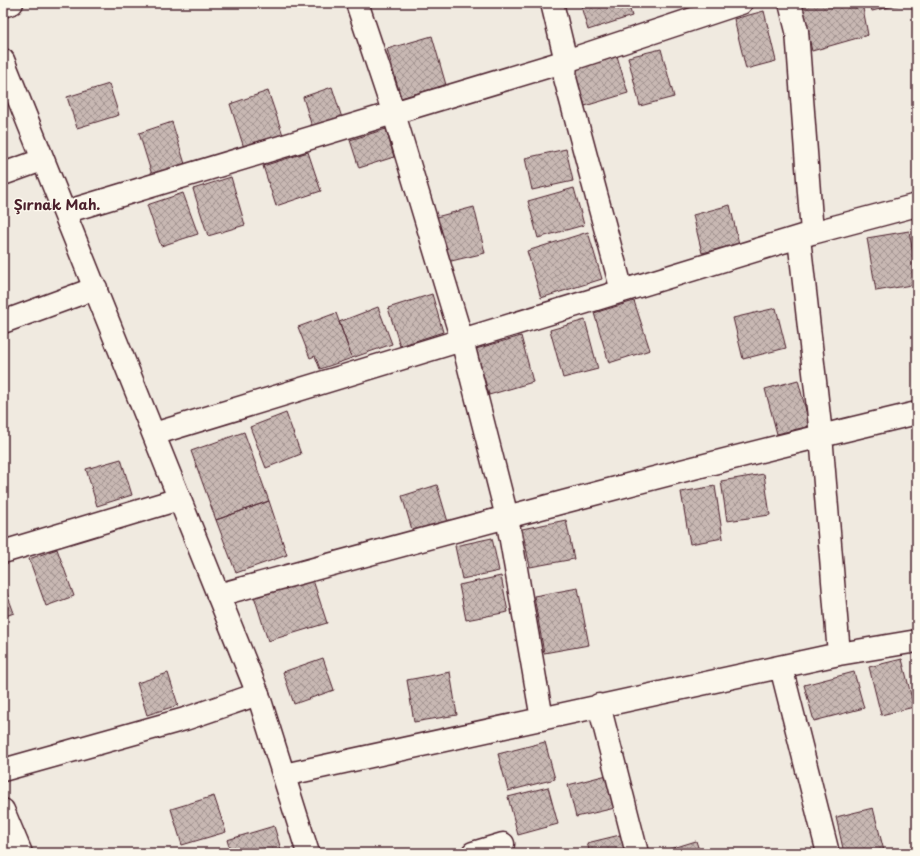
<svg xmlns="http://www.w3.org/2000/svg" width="920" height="856" viewBox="0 0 920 856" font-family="'Playpen Sans',sans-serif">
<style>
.building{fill:url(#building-cross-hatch);stroke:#4a1f2b}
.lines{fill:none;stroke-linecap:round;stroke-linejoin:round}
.street-casing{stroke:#4a1f2b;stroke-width:25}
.secondary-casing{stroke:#4a1f2b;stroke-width:25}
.street{stroke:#fbf7ec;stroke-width:22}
.secondary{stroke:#fbf7ec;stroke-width:22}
.labels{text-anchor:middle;stroke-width:3;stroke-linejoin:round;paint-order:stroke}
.district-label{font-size:14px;font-weight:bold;fill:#4a1f2b;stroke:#fbf7ec}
</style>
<defs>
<pattern id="building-cross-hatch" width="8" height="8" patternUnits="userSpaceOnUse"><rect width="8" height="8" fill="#c8b8b3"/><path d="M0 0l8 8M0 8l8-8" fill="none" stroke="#a49592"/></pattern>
</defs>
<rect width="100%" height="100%" fill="#f0eae0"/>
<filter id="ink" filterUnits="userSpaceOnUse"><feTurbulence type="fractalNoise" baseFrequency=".025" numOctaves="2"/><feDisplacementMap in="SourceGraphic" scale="8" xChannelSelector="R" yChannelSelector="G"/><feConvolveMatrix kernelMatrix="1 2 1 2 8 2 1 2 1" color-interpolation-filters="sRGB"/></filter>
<g filter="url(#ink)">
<path class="building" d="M580,3H628L632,16L588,30Z
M801,3H862L868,35L812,51Z
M870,3H906L872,11Z
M764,11L776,61L746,69L734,19Z
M432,36L446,85L401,98L387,49Z
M661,49L674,97L640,106L628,57Z
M617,56L628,93L585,106L574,69Z
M109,84L119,115L77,128L67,97Z
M332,87L342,118L312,127L303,97Z
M268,91L283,135L244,148L230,104Z
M172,122L185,164L152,175L139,133Z
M386,129L394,157L359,168L350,140Z
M566,149L573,181L532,190L525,158Z
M308,152L321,191L276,206L263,166Z
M231,177L245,225L208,236L193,189Z
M574,188L584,225L538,238L528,201Z
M183,193L198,234L161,246L147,205Z
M730,205L739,244L702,253L693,215Z
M474,207L485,253L447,262L436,217Z
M909,231L917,275V284L876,291L867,238Z
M588,232L602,279L541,298L527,251Z
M432,294L443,332L400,346L388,308Z
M634,301L650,350L609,363L594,313Z
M378,307L392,344L352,358L339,322Z
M776,308L786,348L743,359L733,318Z
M336,313L352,358L320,369L315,356L310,358L298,327Z
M585,320L598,369L563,378L550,330Z
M521,336L533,382L489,395L476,349Z
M798,380L810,426L777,434L765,389Z
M286,413L301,454L266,468L250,427Z
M244,432L269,501L216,520L191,451Z
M121,459L132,495L97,506L86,469Z
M764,474L770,515L727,521L721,481Z
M437,485L448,522L413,533L402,496Z
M715,486L723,538L690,544L681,492Z
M269,501L287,555L236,573L216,520Z
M566,520L574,559L530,567L522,529Z
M492,538L499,571L462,579L455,546Z
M57,549L74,596L46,606L29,559Z
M501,576L508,612L466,620L459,585Z
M312,577L327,623L268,641L254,596Z
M3,583L14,613L3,617Z
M578,588L589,645L544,653L534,596Z
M323,658L334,690L294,704L283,672Z
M902,659L914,707L881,715L869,667Z
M450,672L457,715L414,722L407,680Z
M854,672L864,708L814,721L804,685Z
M168,673L178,705L147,715L137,683Z
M545,742L555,779L508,791L498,754Z
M607,775L615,808L576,817L568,785Z
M548,787L558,824L518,835L508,797Z
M214,796L226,832L182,845L171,809Z
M873,808L884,851L877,853H844L836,817Z
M274,826L282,853H231L227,840Z
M624,834L629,853H590L587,843Z
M696,841L700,853H657Z"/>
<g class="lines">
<g class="street-casing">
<path id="street" d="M357,3L394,114L462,340L507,517L542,719
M552,3L566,61L565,78L622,291
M790,3L797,31L812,233
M3,6L12,3
M3,174L42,160
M65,212L566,61L741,3
M799,238L821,435L839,654
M3,322L96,288
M154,434L812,233L917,205
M3,552L179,499
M218,595C450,532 683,468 917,413
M781,667L828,853
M599,705L637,853
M3,770L185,719L258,694
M284,775L839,654L917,641
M3,810L21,853
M473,853L503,844"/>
</g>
<g class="secondary-casing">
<path id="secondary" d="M3,60L258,694L308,853"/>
</g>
<use href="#street" class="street"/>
<use href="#secondary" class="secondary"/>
</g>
</g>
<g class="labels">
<g class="district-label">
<text x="57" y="210">Şırnak Mah.</text>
</g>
</g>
<rect width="920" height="856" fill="none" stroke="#fbf7ec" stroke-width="16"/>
<rect x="8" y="8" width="904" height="840" fill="none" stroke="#4a1f2b" stroke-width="1.5" filter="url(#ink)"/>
</svg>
